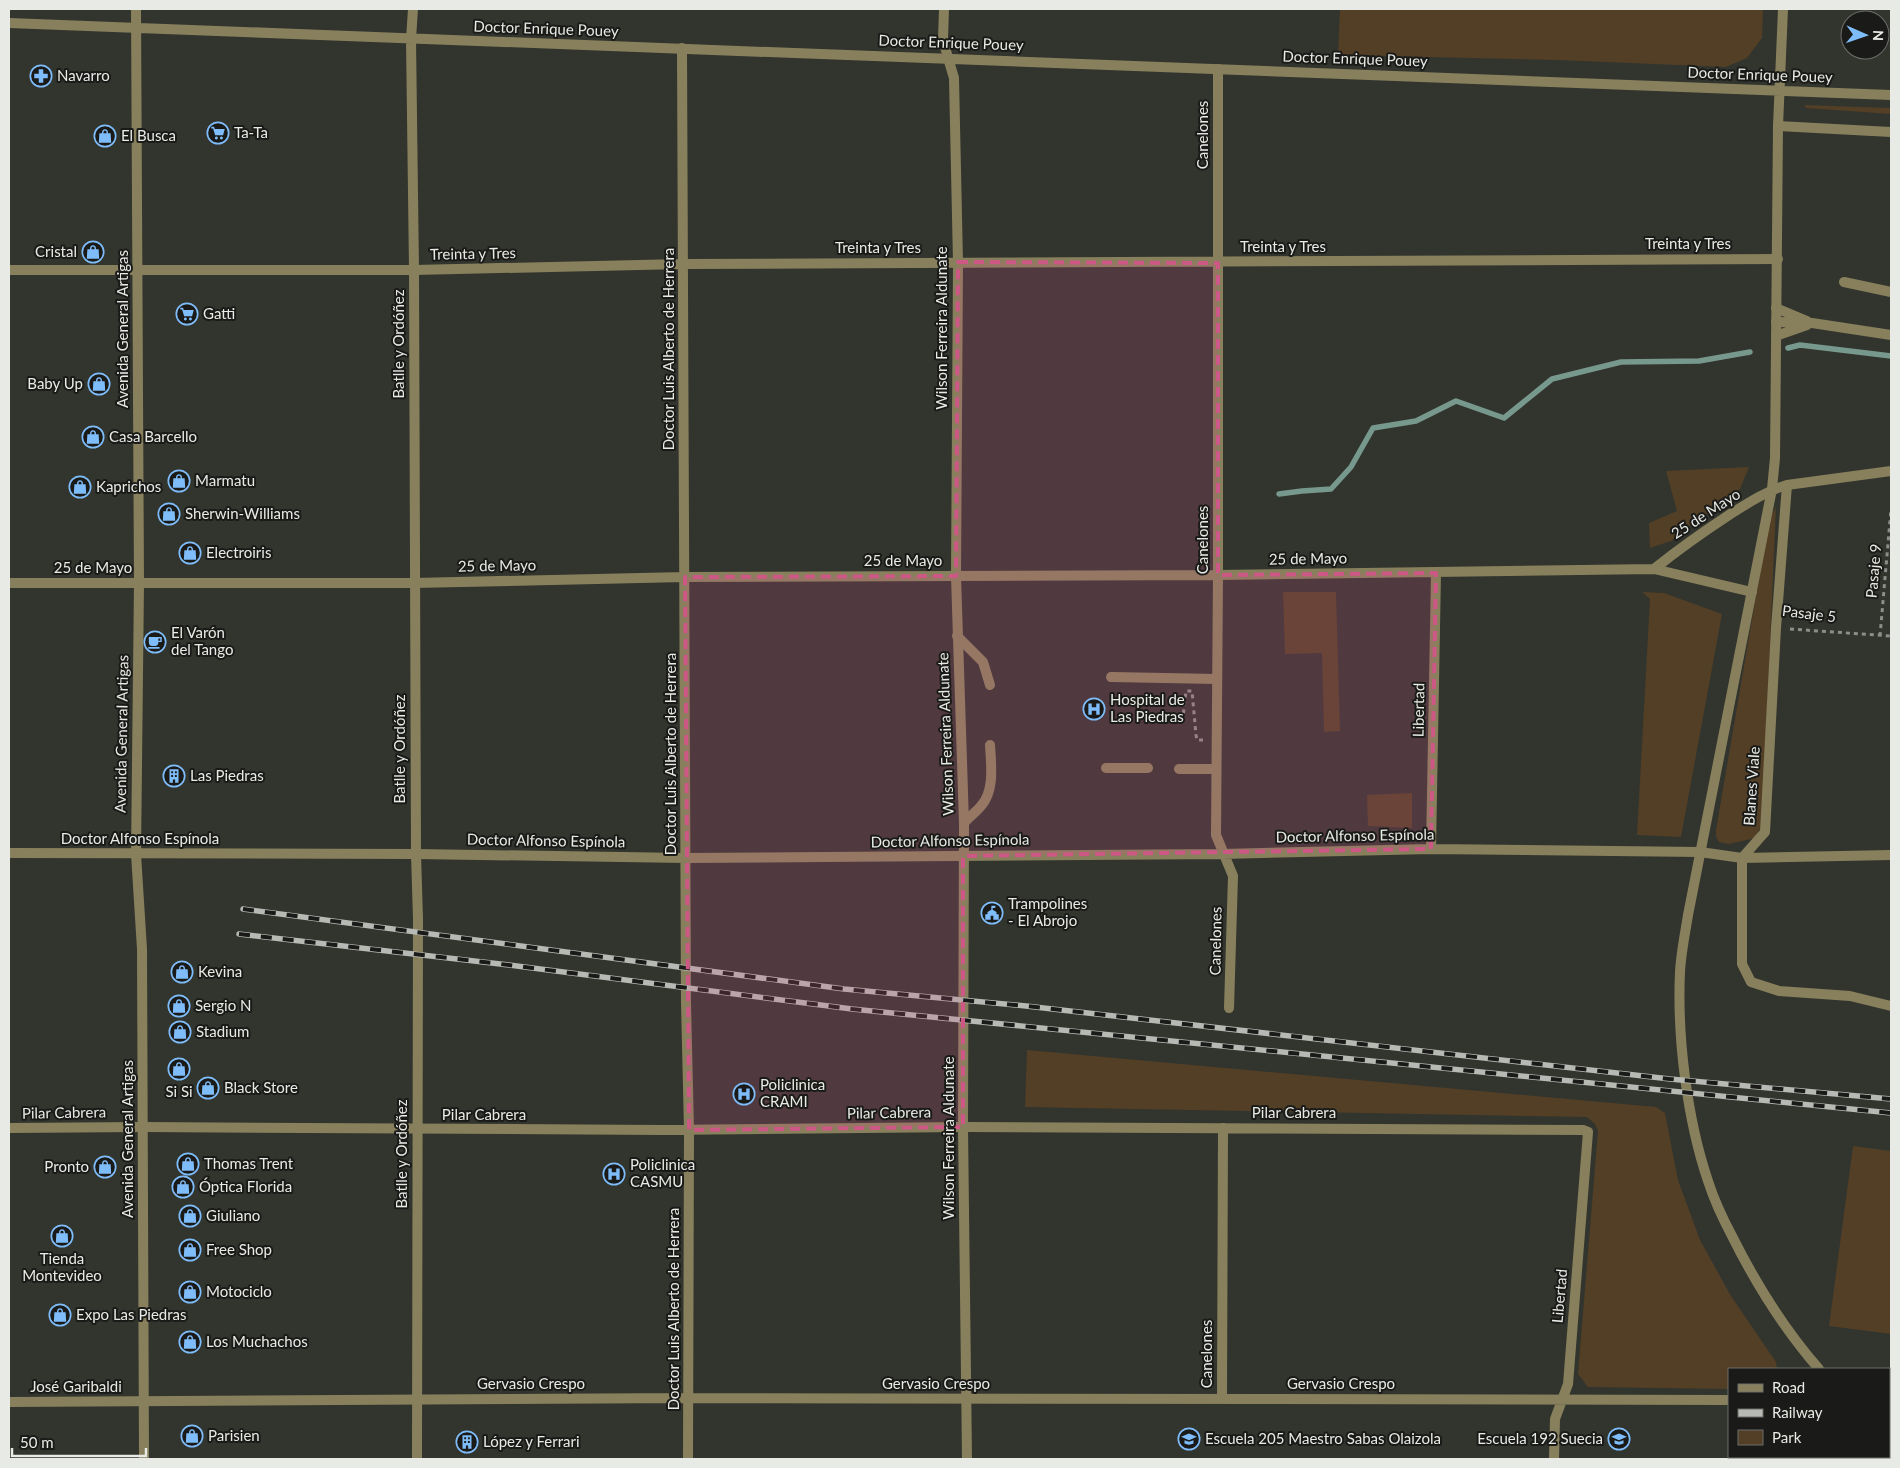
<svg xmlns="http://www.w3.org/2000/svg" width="1900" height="1468" viewBox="0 0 1900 1468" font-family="Lato,sans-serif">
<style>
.green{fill:#523f26}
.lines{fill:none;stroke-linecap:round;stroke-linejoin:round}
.stream{stroke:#77988d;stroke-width:5.5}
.path{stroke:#8c8e89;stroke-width:3;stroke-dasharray:4 4;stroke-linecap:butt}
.service{stroke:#88805c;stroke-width:10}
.minor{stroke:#88805c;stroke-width:10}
.tertiary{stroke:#88805c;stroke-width:10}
.rail-casing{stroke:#b7b9b4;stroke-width:5.5}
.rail{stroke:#1a1b18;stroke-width:4;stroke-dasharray:11;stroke-linecap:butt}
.marked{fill:#cd5785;fill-opacity:0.2;stroke:#cd5785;stroke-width:4;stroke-dasharray:10 6;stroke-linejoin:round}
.labels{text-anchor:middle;stroke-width:4;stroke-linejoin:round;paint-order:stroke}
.street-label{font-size:15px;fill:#e8eae6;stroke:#1a1b18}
.poi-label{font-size:15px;fill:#e8eae6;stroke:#1a1b18;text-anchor:start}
</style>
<rect width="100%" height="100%" fill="#32342e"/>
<path class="green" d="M1340,9H1763L1762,38L1747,58L1726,67L1558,60L1338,55Z
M1804,105L1891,108V114L1806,108Z
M1749,467L1740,489L1671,541L1650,548L1649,523L1677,511L1666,471Z
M1776,507L1762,825L1755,838L1729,844L1719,842L1716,837V830L1769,520Z
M1283,592H1336L1340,731L1324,732L1322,653L1285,654Z
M1642,592L1664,593L1722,614L1681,837L1637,835L1650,599Z
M1412,793V828L1368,826L1367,795Z
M1027,1050L1656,1107L1665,1113L1678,1180L1700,1240L1731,1296L1776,1362L1777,1369H1729V1389L1588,1387L1578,1374L1598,1131L1595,1124L1587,1117L1025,1107Z
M1853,1146L1891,1151V1334L1829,1326Z"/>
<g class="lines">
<path class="stream" d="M1788,348L1800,345L1891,356
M1279,494L1302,491L1331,489L1351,467L1373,428L1416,421L1456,401L1504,418L1552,379L1621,362L1699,361L1750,352"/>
<path class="path" d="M1790,629L1891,636
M1880,636L1891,509
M1181,721L1183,717L1186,691H1192L1196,735L1197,740H1203"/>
<path class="service" d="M1778,126L1891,132
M957,636L983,662L990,685
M1111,677L1217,679
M1106,768H1148
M1179,769H1216
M964,823C969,817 976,812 981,806C995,791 991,764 990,745"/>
<path class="minor" d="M944,9L943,39L948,58
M682,48L686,1003L689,1130L688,1459
M1218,69V575L1216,835L1233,876L1229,1008
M9,270H414L683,264L1778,259
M1844,282L1891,292
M1776,308L1807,321
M1776,322L1812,323L1891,335
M1776,336L1807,325
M1787,485L1891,471
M1654,569C1679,549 1703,532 1729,515C1748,503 1766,491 1787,485L1776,628L1765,832L1742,858V964L1751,982L1779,991L1850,996L1891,1006
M9,583H414L685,577L1218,575L1654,569L1752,592
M1431,849L1436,573
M9,853L416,854L686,858L1223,854L1431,849L1700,852L1742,858L1891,855
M9,1128L143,1127L662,1130L963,1127L1583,1130L1588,1132L1568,1384L1555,1419L1554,1459
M1222,1399L1223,1128
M9,1402L689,1398L1729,1400
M1822,1459L1823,1457"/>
<path class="tertiary" d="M136,9L139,583L136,854L142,949L144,1459
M413,9L411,39L414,270L416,854L418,919L417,1459
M1783,9L1778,126L1775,458L1772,489L1688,915C1685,934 1681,953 1680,972C1677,1037 1687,1119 1708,1181C1714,1200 1723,1219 1732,1236C1756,1284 1784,1329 1819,1369
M9,23L1891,95
M948,58L954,78L958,262L956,576L964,823L963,1127L967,1459
M1889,1445L1891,1448"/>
<g class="rail-casing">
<path id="rail" d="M243,909L844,989L1026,1006L1670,1079L1891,1099
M239,934L509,965L852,1009L1891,1113"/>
</g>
<use href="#rail" class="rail"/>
</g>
<path class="marked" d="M958,262L1218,263V575L1436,573L1431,849L963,856V1127L689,1130L685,577L956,576Z"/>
<defs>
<g id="pharmacy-ring" transform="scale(1.125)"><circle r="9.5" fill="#1a1b18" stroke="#7fbdfa" stroke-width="1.5"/><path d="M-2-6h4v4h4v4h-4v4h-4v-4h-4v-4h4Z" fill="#7fbdfa"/></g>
<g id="supermarket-ring" transform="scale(1.125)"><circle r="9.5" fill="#1a1b18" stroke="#7fbdfa" stroke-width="1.5"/><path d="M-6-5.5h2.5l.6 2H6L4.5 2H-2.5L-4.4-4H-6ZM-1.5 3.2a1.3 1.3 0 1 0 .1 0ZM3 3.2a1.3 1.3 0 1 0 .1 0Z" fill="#7fbdfa"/></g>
<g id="shop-ring" transform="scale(1.125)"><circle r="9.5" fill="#1a1b18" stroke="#7fbdfa" stroke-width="1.5"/><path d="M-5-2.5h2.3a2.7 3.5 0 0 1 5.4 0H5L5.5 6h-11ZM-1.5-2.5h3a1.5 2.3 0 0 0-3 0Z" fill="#7fbdfa"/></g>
<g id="cafe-ring" transform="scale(1.125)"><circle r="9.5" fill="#1a1b18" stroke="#7fbdfa" stroke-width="1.5"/><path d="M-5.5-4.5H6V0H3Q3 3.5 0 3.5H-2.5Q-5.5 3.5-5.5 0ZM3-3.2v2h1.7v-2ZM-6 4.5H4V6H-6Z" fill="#7fbdfa"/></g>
<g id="hospital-ring" transform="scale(1.125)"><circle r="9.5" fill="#1a1b18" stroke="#7fbdfa" stroke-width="1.5"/><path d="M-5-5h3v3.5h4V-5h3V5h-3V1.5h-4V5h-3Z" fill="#7fbdfa"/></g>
<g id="building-ring" transform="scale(1.125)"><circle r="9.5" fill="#1a1b18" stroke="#7fbdfa" stroke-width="1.5"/><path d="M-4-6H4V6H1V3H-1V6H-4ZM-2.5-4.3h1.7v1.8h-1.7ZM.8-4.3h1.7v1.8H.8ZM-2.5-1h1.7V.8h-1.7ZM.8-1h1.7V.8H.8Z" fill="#7fbdfa"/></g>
<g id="civic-ring" transform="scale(1.125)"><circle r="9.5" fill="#1a1b18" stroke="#7fbdfa" stroke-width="1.5"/><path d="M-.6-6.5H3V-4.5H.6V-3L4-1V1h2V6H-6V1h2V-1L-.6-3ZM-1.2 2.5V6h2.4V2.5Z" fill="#7fbdfa"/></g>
<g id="school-ring" transform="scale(1.125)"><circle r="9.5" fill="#1a1b18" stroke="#7fbdfa" stroke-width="1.5"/><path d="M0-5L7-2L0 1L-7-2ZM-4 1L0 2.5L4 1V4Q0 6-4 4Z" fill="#7fbdfa"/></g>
</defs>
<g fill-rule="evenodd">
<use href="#pharmacy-ring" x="41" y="76"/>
<use href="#supermarket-ring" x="218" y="133"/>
<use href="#shop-ring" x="105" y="136"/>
<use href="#shop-ring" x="93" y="252"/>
<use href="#supermarket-ring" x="187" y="314"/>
<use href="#shop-ring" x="99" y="384"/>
<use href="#shop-ring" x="93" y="437"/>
<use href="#shop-ring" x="179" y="481"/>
<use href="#shop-ring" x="80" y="487"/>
<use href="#shop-ring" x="169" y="514"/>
<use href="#shop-ring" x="190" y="553"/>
<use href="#cafe-ring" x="155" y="642"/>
<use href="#hospital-ring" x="1094" y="709"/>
<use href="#building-ring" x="174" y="776"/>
<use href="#civic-ring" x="992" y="913"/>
<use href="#shop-ring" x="182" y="972"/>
<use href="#shop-ring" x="179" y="1006"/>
<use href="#shop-ring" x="180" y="1032"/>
<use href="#shop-ring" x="179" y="1069"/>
<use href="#shop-ring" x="208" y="1088"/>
<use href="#hospital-ring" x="744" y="1094"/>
<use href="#shop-ring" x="188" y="1164"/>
<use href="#shop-ring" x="105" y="1167"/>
<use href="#hospital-ring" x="614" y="1174"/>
<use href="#shop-ring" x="183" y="1187"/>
<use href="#shop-ring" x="190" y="1216"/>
<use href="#shop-ring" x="62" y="1236"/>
<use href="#shop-ring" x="190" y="1250"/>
<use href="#shop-ring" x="190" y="1292"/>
<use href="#shop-ring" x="60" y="1315"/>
<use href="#shop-ring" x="190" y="1342"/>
<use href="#shop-ring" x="192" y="1436"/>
<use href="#school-ring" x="1189" y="1439"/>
<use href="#school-ring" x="1619" y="1439"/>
<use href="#building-ring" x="467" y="1442"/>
</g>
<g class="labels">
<g class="street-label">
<text transform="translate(546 29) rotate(2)" y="5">Doctor Enrique Pouey</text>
<text transform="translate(951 43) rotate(2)" y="5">Doctor Enrique Pouey</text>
<text transform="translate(1355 59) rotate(2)" y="5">Doctor Enrique Pouey</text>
<text transform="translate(1760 75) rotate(2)" y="5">Doctor Enrique Pouey</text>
<text transform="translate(1203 135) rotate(-90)" y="5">Canelones</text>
<text x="1688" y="249">Treinta y Tres</text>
<text x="1283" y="252">Treinta y Tres</text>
<text x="878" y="253">Treinta y Tres</text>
<text transform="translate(473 254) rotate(-1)" y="5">Treinta y Tres</text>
<text transform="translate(942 328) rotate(-90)" y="5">Wilson Ferreira Aldunate</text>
<text transform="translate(123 329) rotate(-90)" y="5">Avenida General Artigas</text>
<text transform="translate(399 344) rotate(-90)" y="5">Batlle y Ordóñez</text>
<text transform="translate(669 349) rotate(-90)" y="5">Doctor Luis Alberto de Herrera</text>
<text transform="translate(1706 514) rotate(-33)" y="5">25 de Mayo</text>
<text transform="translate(1203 540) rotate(-90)" y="5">Canelones</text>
<text transform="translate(1308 559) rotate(-1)" y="5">25 de Mayo</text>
<text x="903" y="566">25 de Mayo</text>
<text transform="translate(497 566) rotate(-1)" y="5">25 de Mayo</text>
<text x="93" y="573">25 de Mayo</text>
<text transform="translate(1874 571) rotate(-85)" y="5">Pasaje 9</text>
<text transform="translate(1809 614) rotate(7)" y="5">Pasaje 5</text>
<text transform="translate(1419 710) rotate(-89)" y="5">Libertad</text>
<text transform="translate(122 734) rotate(-89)" y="5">Avenida General Artigas</text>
<text transform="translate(946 734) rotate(-92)" y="5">Wilson Ferreira Aldunate</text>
<text transform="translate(400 749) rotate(-90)" y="5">Batlle y Ordóñez</text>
<text transform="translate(671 754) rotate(-90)" y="5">Doctor Luis Alberto de Herrera</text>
<text transform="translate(1752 786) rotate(-86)" y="5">Blanes Viale</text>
<text transform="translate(1355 836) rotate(-1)" y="5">Doctor Alfonso Espínola</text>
<text x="140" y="844">Doctor Alfonso Espínola</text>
<text transform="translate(546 841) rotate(1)" y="5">Doctor Alfonso Espínola</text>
<text transform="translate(950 841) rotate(-1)" y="5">Doctor Alfonso Espínola</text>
<text transform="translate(1216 941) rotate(-89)" y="5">Canelones</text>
<text transform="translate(64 1113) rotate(-1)" y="5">Pilar Cabrera</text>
<text transform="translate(889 1113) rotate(-1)" y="5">Pilar Cabrera</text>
<text x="1294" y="1118">Pilar Cabrera</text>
<text x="484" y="1120">Pilar Cabrera</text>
<text transform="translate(949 1138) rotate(-90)" y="5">Wilson Ferreira Aldunate</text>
<text transform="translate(128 1139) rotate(-90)" y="5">Avenida General Artigas</text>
<text transform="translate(402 1154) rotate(-90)" y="5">Batlle y Ordóñez</text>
<text transform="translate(1560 1296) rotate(-85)" y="5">Libertad</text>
<text transform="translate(674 1309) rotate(-90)" y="5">Doctor Luis Alberto de Herrera</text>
<text transform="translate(1207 1354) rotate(-90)" y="5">Canelones</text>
<text x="531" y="1389">Gervasio Crespo</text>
<text x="936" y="1389">Gervasio Crespo</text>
<text x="1341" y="1389">Gervasio Crespo</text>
<text x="76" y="1392">José Garibaldi</text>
</g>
<g class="poi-label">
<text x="57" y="81">Navarro</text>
<text x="234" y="138">Ta-Ta</text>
<text x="121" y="141">El Busca</text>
<text x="77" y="257" text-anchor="end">Cristal</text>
<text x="203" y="319">Gatti</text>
<text x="83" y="389" text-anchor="end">Baby Up</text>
<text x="109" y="442">Casa Barcello</text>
<text x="195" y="486">Marmatu</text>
<text x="96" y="492">Kaprichos</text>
<text x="185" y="519">Sherwin-Williams</text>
<text x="206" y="558">Electroiris</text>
<text x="171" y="638">El Varón<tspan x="171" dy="17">del Tango</tspan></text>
<text x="1110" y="705">Hospital de<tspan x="1110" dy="17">Las Piedras</tspan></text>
<text x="190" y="781">Las Piedras</text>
<text x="1008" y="909">Trampolines<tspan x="1008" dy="17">- El Abrojo</tspan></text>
<text x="198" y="977">Kevina</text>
<text x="195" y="1011">Sergio N</text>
<text x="196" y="1037">Stadium</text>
<text x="760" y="1090">Policlinica<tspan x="760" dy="17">CRAMI</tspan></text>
<text x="224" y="1093">Black Store</text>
<text x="179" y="1097" text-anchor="middle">Si Si</text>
<text x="204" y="1169">Thomas Trent</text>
<text x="630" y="1170">Policlinica<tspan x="630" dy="17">CASMU</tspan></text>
<text x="89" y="1172" text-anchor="end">Pronto</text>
<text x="199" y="1192">Óptica Florida</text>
<text x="206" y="1221">Giuliano</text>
<text x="206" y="1255">Free Shop</text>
<text x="62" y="1264" text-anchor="middle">Tienda<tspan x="62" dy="17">Montevideo</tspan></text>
<text x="206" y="1297">Motociclo</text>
<text x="76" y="1320">Expo Las Piedras</text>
<text x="206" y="1347">Los Muchachos</text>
<text x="208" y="1441">Parisien</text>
<text x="1205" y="1444">Escuela 205 Maestro Sabas Olaizola</text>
<text x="1603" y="1444" text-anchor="end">Escuela 192 Suecia</text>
<text x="483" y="1447">López y Ferrari</text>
</g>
</g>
<rect width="1900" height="1468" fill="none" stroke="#e8eae6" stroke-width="20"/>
<rect x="1728" y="1368" width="162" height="90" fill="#1a1b18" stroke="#6c6e6a"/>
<rect x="1738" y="1384" width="25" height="8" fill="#88805c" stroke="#6c6e6a"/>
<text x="1772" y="1393" font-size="15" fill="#e8eae6">Road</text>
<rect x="1738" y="1409" width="25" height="8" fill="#b7b9b4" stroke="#6c6e6a"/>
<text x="1772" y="1418" font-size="15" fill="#e8eae6">Railway</text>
<rect x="1738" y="1430" width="25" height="15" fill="#523f26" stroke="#6c6e6a"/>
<text x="1772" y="1443" font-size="15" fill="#e8eae6">Park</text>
<g transform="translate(1865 35) rotate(92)"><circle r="24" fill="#1a1b18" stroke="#6c6e6a"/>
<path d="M0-4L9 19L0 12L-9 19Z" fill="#7fbdfa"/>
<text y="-8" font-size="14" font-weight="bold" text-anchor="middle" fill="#e8eae6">N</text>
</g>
<path d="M12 1448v8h134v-8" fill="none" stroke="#e8eae6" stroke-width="2.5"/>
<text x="20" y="1448" font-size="15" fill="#e8eae6" stroke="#1a1b18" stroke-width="4" paint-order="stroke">50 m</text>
</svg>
